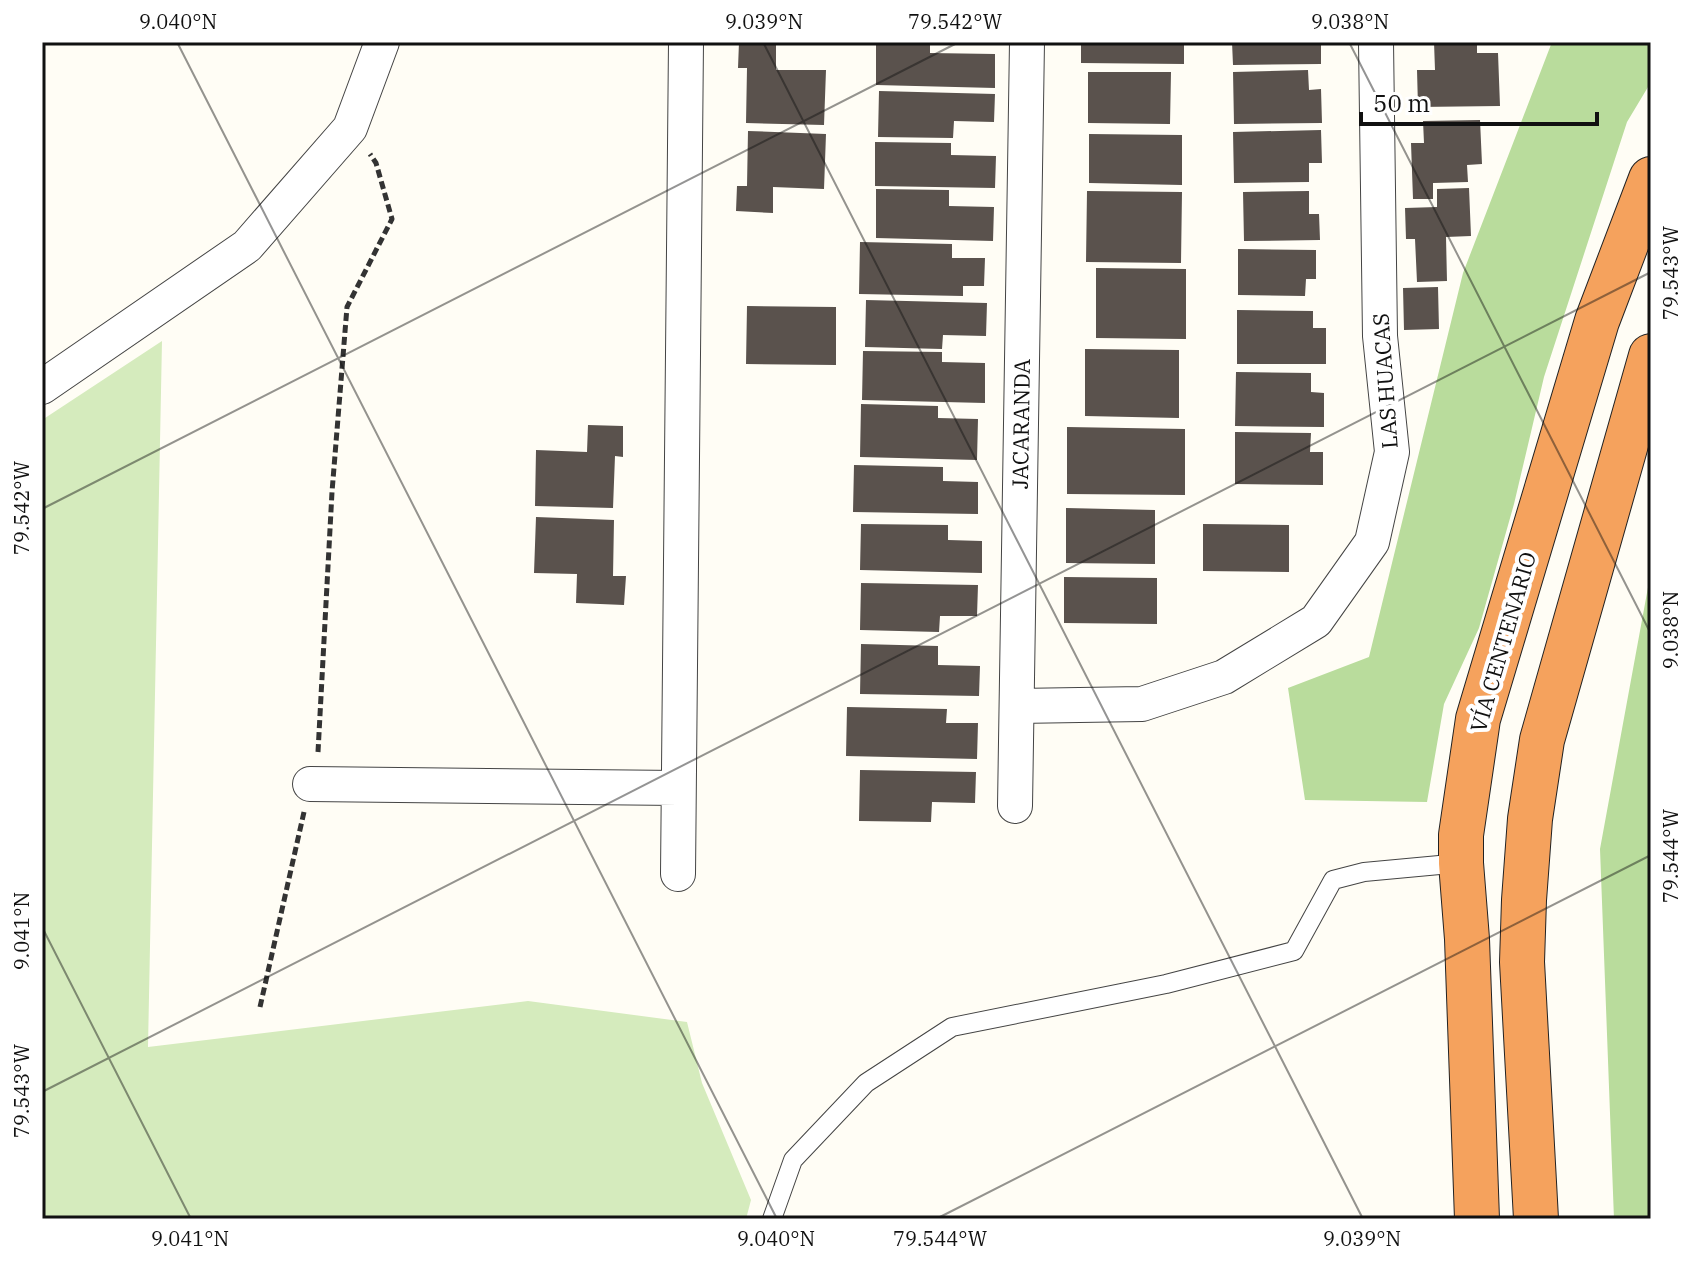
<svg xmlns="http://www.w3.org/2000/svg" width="1693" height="1261" viewBox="0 0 1693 1261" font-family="'IBM Plex Serif',serif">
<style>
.green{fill:#d5ebbd}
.forest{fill:#b9dc9c}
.building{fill:#5a524d}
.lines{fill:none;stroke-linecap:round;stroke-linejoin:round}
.service-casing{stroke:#444;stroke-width:20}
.minor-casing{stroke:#444;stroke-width:36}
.motorway-casing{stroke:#222;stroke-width:46}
.path{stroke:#333;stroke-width:5;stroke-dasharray:8 4;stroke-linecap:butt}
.service{stroke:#fff;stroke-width:18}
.minor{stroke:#fff;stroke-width:34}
.motorway{stroke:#f5a25d;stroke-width:44}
.ticks{fill:none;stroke:#111;stroke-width:2;stroke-opacity:0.45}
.labels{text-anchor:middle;stroke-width:8;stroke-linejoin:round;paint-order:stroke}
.street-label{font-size:22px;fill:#111;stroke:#fff}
.neatline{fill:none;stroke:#111;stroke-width:3}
.ticks-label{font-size:20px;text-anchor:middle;fill:#111}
</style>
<rect width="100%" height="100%" fill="#fffdf5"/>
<path class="green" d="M162,341L148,1047L528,1001L687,1022L702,1083L751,1200L746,1219H42V420Z"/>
<path class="forest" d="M1552,42H1651V82L1627,122L1544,377L1514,504L1479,628L1444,704L1427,802L1305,800L1288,688L1369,657L1463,273Z
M1651,571V1219H1614L1600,849Z"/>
<path class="building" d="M739,42L776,44V70H826L824,125L746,123L747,68H738Z
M876,42H930V53L995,54V88L876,85Z
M1081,42H1184V64L1081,63Z
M1232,42H1321V64L1233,65Z
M1434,42H1477V53H1498L1500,106L1418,107L1417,70H1435Z
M1308,70L1309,90L1321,89L1322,123L1234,124L1233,72Z
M1088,72H1171L1170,124L1088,123Z
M879,91L995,94L994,122L954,121L953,138L878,137Z
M1480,120L1482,164L1467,165L1468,182L1433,183V199H1413L1411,143H1424L1423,121Z
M1321,130L1322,163H1309V182L1234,183L1233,132Z
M748,131L826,134L824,189L773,187V213L736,211L737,186H747Z
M1089,134L1182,135V185L1089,183Z
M875,142L951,143V155L996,156L995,188L875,186Z
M1469,188L1471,236L1446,237L1447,281L1417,282L1415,239H1406L1405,208L1437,207V189Z
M876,189L949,190V206L994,207L993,241L876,238Z
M1087,191L1182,192L1181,263L1086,262Z
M1309,191V214H1319L1320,240L1244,241L1243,192Z
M860,242L952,244V258H985L984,286H963V296L859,294Z
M1238,249L1316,250V279H1306L1305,296L1238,295Z
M1096,268L1186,269V339L1096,338Z
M1438,287L1439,329L1404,330L1403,288Z
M866,300L987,303L986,336L943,335L942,349L865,347Z
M747,306L836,307V365L746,364Z
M1237,310L1313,311V328H1326V364H1237Z
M1085,349L1179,350V418L1085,416Z
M863,351L942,352V362L985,363V403L862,400Z
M1236,372L1311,373V392L1324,393V427L1235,426Z
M861,404L938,406V418L978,419L977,460L860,457Z
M588,425L623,426V457L615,456L613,508L535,506L536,450L587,452Z
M1067,427L1185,429V495L1067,494Z
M1235,432L1311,433L1310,452H1323V485L1235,484Z
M854,465L943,467V481L978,482V514L853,512Z
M1066,508L1155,510V564L1066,563Z
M536,517L614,520L613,576H626L624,605L576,603L577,574L534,573Z
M861,524L948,525V540L982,541V573L860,570Z
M1203,524L1289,525V572L1203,571Z
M1064,577L1157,578V624L1064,623Z
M861,583L978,585L977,616H940L939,632L860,630Z
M861,644L938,646V665L980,666L979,696L860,694Z
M847,707L947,709L946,723H978L977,759L846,756Z
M860,770L976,772L975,803L932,802L931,822L859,821Z"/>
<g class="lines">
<g class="service-casing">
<path id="service" d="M772,1219L793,1160L866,1083L952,1027L1166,984L1294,951L1333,880L1364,872L1461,863"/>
</g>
<g class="minor-casing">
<path id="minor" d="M42,387L247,246L350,128L382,42
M1017,706L1142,704L1224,677L1316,621L1372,542L1392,452L1380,336L1376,42
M310,784L678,788
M1015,806L1027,42
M678,874L686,42"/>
</g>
<g class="motorway-casing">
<path id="motorway" d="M1477,1219L1467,939L1461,863V835L1478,719L1597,321L1651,179
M1536,1219L1522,962L1524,900L1530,819L1542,740L1651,356"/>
</g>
<path class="path" d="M318,752L332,492L347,307L392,219L376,163L370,154
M260,1007L304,812"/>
<use href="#service" class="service"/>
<use href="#minor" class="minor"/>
<use href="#motorway" class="motorway"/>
</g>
<path class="ticks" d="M177,42L777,1219M763,42L1363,1219M1349,42L1651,634M42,509L959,42M42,927L191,1219M42,1092L1651,272M936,1219L1651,855"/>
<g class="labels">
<g class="street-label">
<text transform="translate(1385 381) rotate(-94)" y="8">LAS HUACAS</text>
<text transform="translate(1021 424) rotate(-89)" y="8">JACARANDA</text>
<text transform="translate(1503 642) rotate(-74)" y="8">VÍA CENTENARIO</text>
</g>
</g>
<rect width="1693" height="1261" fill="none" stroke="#ffffff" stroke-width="88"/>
<path d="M1361 112v12h236v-12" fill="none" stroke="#111111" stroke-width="4"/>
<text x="1373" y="112" font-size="24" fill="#111111" stroke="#ffffff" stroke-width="6" paint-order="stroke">50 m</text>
<rect x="44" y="44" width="1605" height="1173" class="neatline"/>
<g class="ticks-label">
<text x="178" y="29">9.040°N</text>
<text x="764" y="29">9.039°N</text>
<text x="955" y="29">79.542°W</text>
<text x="1350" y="29">9.038°N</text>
<text transform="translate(1671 273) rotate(-90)" y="7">79.543°W</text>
<text transform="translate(22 508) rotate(-90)" y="7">79.542°W</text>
<text transform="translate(1671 630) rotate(-90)" y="7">9.038°N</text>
<text transform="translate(1671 856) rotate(-90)" y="7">79.544°W</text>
<text transform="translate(22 931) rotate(-90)" y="7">9.041°N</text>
<text transform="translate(22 1091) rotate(-90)" y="7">79.543°W</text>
<text x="190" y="1246">9.041°N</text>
<text x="776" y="1246">9.040°N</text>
<text x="940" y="1246">79.544°W</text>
<text x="1362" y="1246">9.039°N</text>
</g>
</svg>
